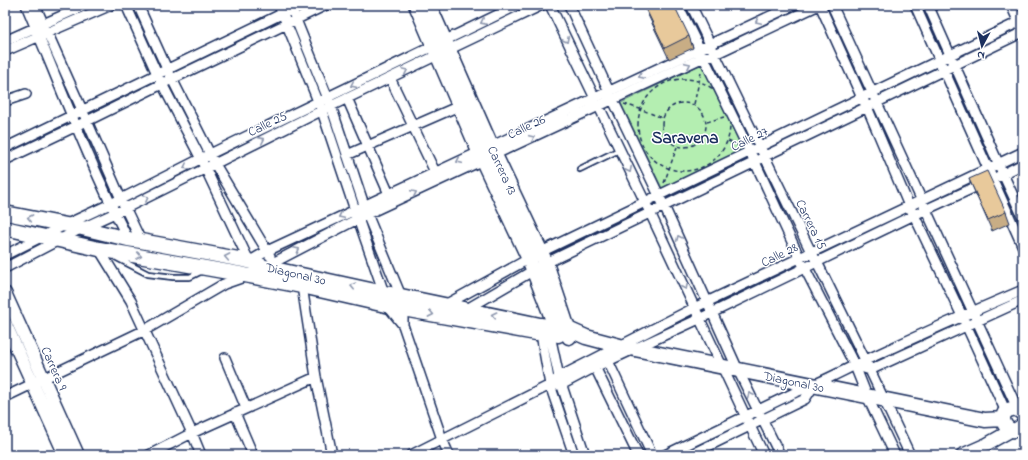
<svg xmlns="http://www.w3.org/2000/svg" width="1028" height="460" viewBox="0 0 1028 460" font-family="'Indie Flower',sans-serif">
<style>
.built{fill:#f8efe1}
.green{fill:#b4eeb1;stroke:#688e88}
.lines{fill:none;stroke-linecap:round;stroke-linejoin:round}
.lane-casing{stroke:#1b2f5e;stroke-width:8}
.street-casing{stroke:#1b2f5e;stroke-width:12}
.secondary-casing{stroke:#1b2f5e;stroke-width:15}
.primary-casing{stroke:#1b2f5e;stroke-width:17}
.path{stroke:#1b2f5e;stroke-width:1.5;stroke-dasharray:4 3;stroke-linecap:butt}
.lane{stroke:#fff;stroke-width:4.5}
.street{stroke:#fff;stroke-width:9}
.secondary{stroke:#fff;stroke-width:12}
.primary{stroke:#fff;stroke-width:14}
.wall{fill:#c8ad85;stroke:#1b2f5e}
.building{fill:#e8c99b;stroke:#1b2f5e}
.oneway{stroke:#8d97ae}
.labels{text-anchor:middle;stroke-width:3;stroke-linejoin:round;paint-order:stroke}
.street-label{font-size:13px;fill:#1b2f5e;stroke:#fff}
.district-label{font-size:17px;font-weight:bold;fill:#1b2f5e;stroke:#fff}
</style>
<rect width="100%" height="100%" fill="#fff"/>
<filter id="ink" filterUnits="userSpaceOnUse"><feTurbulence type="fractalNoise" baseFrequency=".025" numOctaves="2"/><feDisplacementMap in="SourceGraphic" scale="8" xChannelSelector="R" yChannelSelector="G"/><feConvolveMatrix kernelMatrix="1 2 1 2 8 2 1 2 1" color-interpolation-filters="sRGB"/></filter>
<g filter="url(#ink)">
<path class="built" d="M1023,166V191L1014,171Z"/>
<path class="green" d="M704,63L746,150L663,190L621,103Z"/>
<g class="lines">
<g class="lane-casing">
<path id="lane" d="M580,169L619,150
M117,258L148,274L173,277H190L202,271"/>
</g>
<g class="street-casing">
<path id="street" d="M26,5C59,83 89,163 128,239
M35,5L87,121L121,199L141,241
M126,5L157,74L201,159L249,261
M138,5L167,69L215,164L270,256
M279,5L322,111L355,210L384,293L387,305L403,325
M290,5L331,106L367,214L401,296L403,309V325L442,439L449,455
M550,5L645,202L750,426L764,455
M569,5L613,100L664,206L738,370L780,455
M678,5L755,162L800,259L855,366L867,396L895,455
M691,5L811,252L817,262L870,370L910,455
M820,5L862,98L867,107L909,206L914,215L962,316L1006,412
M832,5L1018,410
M915,5L1023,247
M928,5L1003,174L1023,217
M1011,5L1021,27
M5,41L86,5
M5,51L111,5
M390,78L435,172
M347,98L389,194
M5,101L26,94
M5,148L300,5
M347,155L459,106
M5,160L87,121L172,79L326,5
M99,249L131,301L192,433L201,455
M5,255L65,225L121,199L210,154L518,5
M247,263L267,251L355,210L794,5
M265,267L367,214L704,57L715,54L819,5
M5,268L82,228L126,208L331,106L542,5
M302,286L316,377L332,455
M445,305L541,252L1023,20
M467,309L546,263L755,162L765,156L1023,32
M540,326L541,334L550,385L574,455
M548,326L559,377L585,455
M225,358L246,408
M864,368L870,370L1023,300
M550,385H561L595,367L699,319L914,215L993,179L1023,164
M5,397L145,330L224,284L247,276
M235,413L253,455
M149,455L192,433L316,377
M411,455L550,385L559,377L694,308L1023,152
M638,455L595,367L597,358L608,361L652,455
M665,455L796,392C821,383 844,370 868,359C919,335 971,312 1023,290
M690,455L805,399L814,385"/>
</g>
<g class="secondary-casing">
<path id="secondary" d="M5,293L78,455
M5,323L65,455
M962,455L987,444L1012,430"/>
</g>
<g class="primary-casing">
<path id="primary" d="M416,5L483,161L529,259L556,328L558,335
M429,5L495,155L546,263L568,329L569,337
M5,213L82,228L128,239L141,241L249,261L265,267L384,293L401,296L540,325L568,329L586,337L620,346L985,420L1003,419
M5,228L99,249L234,273L302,286L403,309L536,333
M1023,414C1020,411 1017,408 1012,409C993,412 1008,442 1023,425"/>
</g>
<path class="path" d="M638 125a46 46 0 1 1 92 0a46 46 0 1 1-92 0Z
M662 125a22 22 0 1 1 44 0a22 22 0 1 1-44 0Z
M624,104L640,109L662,118
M694,104L701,73
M707,122L724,117
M728,141L737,145
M664,183L677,147"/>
<use href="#lane" class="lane"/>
<use href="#street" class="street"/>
<use href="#secondary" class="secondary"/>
<use href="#primary" class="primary"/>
</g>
<path class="wall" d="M644,5L689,36L693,48L669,59L648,15Z
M969,179L1006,212L1010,223L992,231L974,190Z"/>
<path class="building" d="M644,5H674L689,36L665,48Z
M987,171L1006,212L988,220L969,179Z"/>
<defs><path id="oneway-chevron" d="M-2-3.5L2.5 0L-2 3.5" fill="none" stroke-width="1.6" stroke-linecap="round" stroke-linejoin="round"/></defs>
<g class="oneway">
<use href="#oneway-chevron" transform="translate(758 21) rotate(155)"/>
<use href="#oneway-chevron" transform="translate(483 22) rotate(154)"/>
<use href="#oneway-chevron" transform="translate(566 40) rotate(64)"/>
<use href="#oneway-chevron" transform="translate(688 65) rotate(-25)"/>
<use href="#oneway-chevron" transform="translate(405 71) rotate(-25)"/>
<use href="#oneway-chevron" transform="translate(641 76) rotate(155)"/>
<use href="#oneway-chevron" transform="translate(353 85) rotate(154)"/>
<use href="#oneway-chevron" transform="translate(532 138) rotate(-25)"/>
<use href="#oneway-chevron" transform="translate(262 140) rotate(-26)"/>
<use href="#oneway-chevron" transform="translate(459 161) rotate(155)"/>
<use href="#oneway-chevron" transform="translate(186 167) rotate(153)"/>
<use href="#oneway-chevron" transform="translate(629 170) rotate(64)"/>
<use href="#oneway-chevron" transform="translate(414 193) rotate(-25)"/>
<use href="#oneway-chevron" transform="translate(146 198) rotate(-27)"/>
<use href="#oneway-chevron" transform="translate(341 216) rotate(155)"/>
<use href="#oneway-chevron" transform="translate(30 218) rotate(-169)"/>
<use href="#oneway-chevron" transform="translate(679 238) rotate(-114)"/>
<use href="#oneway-chevron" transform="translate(297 250) rotate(-27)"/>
<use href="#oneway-chevron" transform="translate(139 256) rotate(10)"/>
<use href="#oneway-chevron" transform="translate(227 257) rotate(-169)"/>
<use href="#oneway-chevron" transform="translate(353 286) rotate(-167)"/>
<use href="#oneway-chevron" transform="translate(685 287) rotate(65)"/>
<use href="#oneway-chevron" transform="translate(431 314) rotate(11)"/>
<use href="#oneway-chevron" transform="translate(494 315) rotate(-168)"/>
<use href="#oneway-chevron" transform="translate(750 395) rotate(-116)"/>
</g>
</g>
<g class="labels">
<g class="street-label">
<text transform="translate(267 123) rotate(-26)" y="5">Calle 25</text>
<text transform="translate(526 126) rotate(-25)" y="5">Calle 26</text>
<text transform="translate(749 138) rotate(-26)" y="5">Calle 27</text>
<text transform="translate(503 170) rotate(65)" y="5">Carrera 13</text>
<text transform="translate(812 224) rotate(64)" y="5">Carrera 15</text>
<text transform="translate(779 254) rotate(-26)" y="5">Calle 28</text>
<text transform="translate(296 273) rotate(13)" y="5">Diagonal 30</text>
<text transform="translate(55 368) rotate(66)" y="5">Carrera 9</text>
<text transform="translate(794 381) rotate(12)" y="5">Diagonal 30</text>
</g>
<g class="district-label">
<text x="685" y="143">Saravena</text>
</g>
</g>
<rect width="1028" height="460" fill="none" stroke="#fff" stroke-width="20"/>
<rect x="10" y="10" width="1008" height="440" fill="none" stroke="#1b2f5e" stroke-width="1.5" filter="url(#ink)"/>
<g transform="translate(982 46) rotate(187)" stroke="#ffffff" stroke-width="3" paint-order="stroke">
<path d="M0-3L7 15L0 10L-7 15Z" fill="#1b2f5e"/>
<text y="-6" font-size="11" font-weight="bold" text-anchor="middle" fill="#1b2f5e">N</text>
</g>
</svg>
